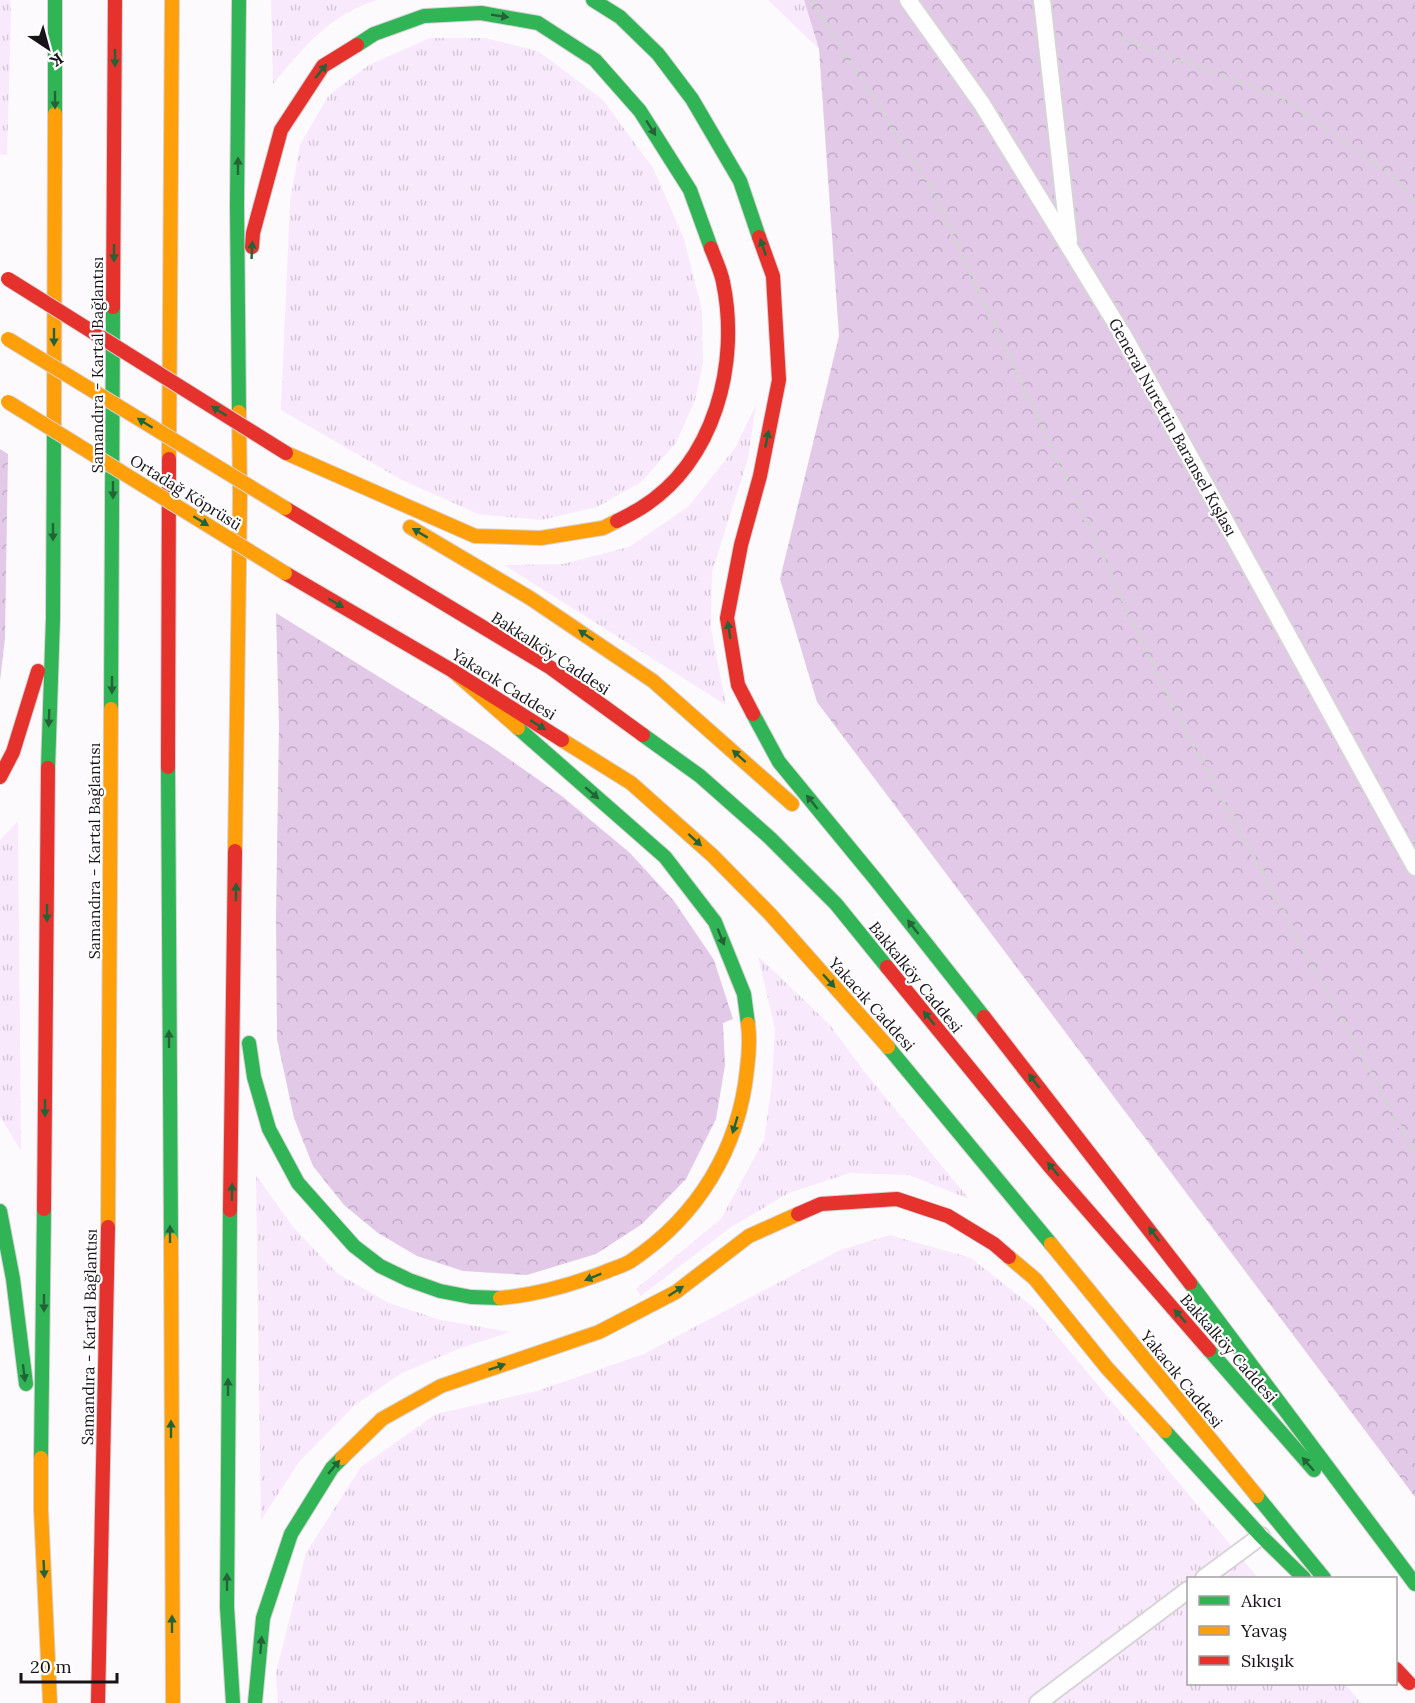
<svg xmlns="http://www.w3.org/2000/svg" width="1415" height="1703" viewBox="0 0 1415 1703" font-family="Lora,serif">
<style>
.grass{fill:url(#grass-tufts)}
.forest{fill:url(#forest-crowns)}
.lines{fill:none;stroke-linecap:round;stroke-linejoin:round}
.lane-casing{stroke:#d7d3d7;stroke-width:20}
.fast-casing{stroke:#d7d3d7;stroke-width:16}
.slow-casing{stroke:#d7d3d7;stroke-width:16}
.jam-casing{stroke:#d7d3d7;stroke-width:16}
.path{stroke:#d4d4d4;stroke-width:4;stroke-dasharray:4.5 4.5;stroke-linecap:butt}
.lane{stroke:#fffeff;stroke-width:16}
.fast{stroke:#30b455;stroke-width:14}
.slow{stroke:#ff9f0a;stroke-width:14}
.jam{stroke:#e5322d;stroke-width:14}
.slow-bridge-casing{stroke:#d7d3d7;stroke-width:16;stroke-linecap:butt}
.jam-bridge-casing{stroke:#d7d3d7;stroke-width:16;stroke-linecap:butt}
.slow-bridge{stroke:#ff9f0a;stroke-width:14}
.jam-bridge{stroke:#e5322d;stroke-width:14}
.oneway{fill:#246337}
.labels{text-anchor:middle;stroke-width:4.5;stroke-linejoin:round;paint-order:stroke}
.street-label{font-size:16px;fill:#181219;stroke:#fff}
</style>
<defs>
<pattern id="grass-tufts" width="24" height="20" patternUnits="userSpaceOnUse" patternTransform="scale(1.5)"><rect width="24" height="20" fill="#f9e9fc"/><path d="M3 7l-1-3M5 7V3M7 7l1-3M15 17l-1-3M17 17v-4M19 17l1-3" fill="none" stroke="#d5c7d7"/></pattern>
<pattern id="forest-crowns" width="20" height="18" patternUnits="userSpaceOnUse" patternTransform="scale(1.5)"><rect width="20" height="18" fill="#e2c9e8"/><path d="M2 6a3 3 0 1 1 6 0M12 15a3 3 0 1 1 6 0" fill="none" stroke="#c1acc6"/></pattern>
</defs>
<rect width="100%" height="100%" fill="#fcfafc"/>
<path class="grass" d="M0,0H10L11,12L7,155L0,154Z
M271,0H377C329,15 304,47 273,84Z
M768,0H804L819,49Z
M430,38H485L538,51L603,100L653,168L684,239L702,310L703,363L695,400L676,443L641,482L597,507L541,520L478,514L400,479L281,410L290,201L300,145L329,95L369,65Z
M756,405L748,458L712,572L711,629L726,705L504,565L563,564L629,547L688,507L735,448Z
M18,821L21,1151L0,1116V840Z
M758,956L829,1024L863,1070L969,1199L909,1175L850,1173L789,1193L731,1227L641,1296L636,1289L721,1219L764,1140L772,1083L775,1029Z
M256,1175L293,1227L338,1274L389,1303L441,1320L510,1332L458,1349L400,1374L354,1406L299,1462L261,1520Z
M890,1235L971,1258L1033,1307L1258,1578H1188V1684H1345L1361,1703H278L276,1673L306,1553L361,1467L436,1414L537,1391L644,1354L840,1250Z"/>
<path class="forest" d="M804,0H1415V1497L817,702L780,579L839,336L819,49Z
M0,449L8,454L5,638L0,681Z
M276,613L489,745L563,797L630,853L674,901L714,960L733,1019L723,1023L725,1065L716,1119L686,1179L642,1224L596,1254L527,1275L463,1271L417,1256L378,1233L344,1205L313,1166L294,1118L277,1039L276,917L279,725Z"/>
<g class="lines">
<g class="lane-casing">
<path id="lane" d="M908,0L982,104L1126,340L1415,867
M1042,0L1069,241
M1204,1578L1261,1536
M1038,1703L1188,1590"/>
</g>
<g class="fast-casing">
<path id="fast" d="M239,0L237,205L239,412
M593,0L620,17L658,54L692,99L740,181L759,237
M357,45L374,34L424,16L481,13L538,23L595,60L640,111L690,190L711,248
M55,114V0
M111,709L113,307
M753,714L779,762L876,880L984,1017
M518,728L665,857L715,922L744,994L748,1024
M643,735L700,776L770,838L836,904L887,967
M168,767L171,1240
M48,768L53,618L54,426
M249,1043L254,1077L269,1129L298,1183L354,1246L380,1266L409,1280L440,1291L471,1297L500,1298
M888,1047L1051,1244
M230,1210L227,1607L233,1703
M0,1211L13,1279L26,1384
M1190,1283L1415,1584
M1209,1350L1314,1470
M1165,1431L1261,1536L1304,1578
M41,1458L44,1209
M1257,1496L1324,1578
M255,1703L263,1618L291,1534L332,1468L342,1458"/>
</g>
<g class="slow-casing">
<path id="slow" d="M54,426L55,114
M286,453L475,536L541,538L603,528L617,521
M169,459L172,0
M410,527L530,598L653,681L792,804
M453,671L518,728
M562,740L631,783L713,856L771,915L888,1047
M235,851L240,497L239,412
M108,1227L111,709
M171,1240L173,1703
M1051,1244L1257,1496
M1009,1257L1035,1279L1107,1368L1165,1431
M500,1298C537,1295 571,1285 605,1272C614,1268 623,1266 631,1261C698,1216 739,1149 747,1069C749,1054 750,1040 748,1024
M41,1458V1510L50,1703
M342,1458L382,1419L441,1386L599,1332L676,1292L749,1236L798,1214"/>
</g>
<g class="jam-casing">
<path id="jam" d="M252,247L253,233L281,130L323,66L357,45
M113,307L115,0
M285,508L551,668L643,735
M617,521C625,517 633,513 641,508C715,462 740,363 723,282C721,271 715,259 711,248
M285,573L453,671L562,740
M753,714L738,685L727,618L741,545L760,476L779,380L773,276L759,237
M168,767L169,459
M0,777L13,752L38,671
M887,967L1051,1168L1209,1350
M984,1017L1190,1283
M44,1209L48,768
M230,1210L235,851
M798,1214L821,1204L897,1199L948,1216L994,1244L1009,1257
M1396,1669L1409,1683
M98,1703L108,1227"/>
</g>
<path class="path" d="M811,0L931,188L1170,701L1415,1155
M1121,38L1282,97L1391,174L1415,202"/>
<use href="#lane" class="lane"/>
<use href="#fast" class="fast"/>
<use href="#slow" class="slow"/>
<use href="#jam" class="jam"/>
<g class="slow-bridge-casing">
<path id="slow-bridge" d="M8,339L285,508
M8,402L285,573"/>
</g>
<g class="jam-bridge-casing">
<path id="jam-bridge" d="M8,279L286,453"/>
</g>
<use href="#slow-bridge" class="slow-bridge"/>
<use href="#jam-bridge" class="jam-bridge"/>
</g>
<defs><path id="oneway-solid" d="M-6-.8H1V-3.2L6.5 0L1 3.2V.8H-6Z" transform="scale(1.5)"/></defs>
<g class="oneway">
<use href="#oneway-solid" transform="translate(500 16) rotate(9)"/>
<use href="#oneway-solid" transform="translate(115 58) rotate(90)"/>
<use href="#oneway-solid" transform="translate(321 71) rotate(-51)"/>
<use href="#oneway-solid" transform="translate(55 100) rotate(90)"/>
<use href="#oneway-solid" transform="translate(651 128) rotate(58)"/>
<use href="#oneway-solid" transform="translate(238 166) rotate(-90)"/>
<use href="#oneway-solid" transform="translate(763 247) rotate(-109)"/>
<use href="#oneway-solid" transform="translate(252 250) rotate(-87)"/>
<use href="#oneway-solid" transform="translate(114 253) rotate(90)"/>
<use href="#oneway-solid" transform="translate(54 337) rotate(90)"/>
<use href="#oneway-solid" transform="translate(219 411) rotate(-148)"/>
<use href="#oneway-solid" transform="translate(145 423) rotate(-148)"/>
<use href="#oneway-solid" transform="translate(767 439) rotate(-79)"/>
<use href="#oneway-solid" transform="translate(113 490) rotate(90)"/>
<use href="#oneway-solid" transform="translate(201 521) rotate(32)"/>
<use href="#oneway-solid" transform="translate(53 532) rotate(90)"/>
<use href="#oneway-solid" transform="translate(420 533) rotate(-149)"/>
<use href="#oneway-solid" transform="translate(336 603) rotate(30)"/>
<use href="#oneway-solid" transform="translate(729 630) rotate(-99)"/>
<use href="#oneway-solid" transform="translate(586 635) rotate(-146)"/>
<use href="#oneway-solid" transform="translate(112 685) rotate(90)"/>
<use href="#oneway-solid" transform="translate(49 718) rotate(92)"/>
<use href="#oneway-solid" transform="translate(538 725) rotate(32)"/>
<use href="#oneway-solid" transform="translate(739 756) rotate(-138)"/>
<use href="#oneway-solid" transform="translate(592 793) rotate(41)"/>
<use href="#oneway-solid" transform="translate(812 802) rotate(-129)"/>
<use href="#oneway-solid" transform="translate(695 840) rotate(42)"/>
<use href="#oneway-solid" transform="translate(236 892) rotate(-89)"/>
<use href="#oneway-solid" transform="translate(47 913) rotate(90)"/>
<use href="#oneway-solid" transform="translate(913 927) rotate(-128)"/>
<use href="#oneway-solid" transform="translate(721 937) rotate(68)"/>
<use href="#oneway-solid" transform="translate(829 981) rotate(48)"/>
<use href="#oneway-solid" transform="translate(929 1018) rotate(-129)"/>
<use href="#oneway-solid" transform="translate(169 1039) rotate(-90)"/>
<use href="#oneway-solid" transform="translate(1034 1081) rotate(-128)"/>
<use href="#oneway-solid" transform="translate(45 1108) rotate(90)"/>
<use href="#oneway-solid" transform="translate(735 1125) rotate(107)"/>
<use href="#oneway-solid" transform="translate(1053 1169) rotate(-130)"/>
<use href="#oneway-solid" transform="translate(232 1192) rotate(-89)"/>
<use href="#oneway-solid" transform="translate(170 1234) rotate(-90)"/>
<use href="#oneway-solid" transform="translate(1154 1234) rotate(-127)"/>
<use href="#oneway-solid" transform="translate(593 1277) rotate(158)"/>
<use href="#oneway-solid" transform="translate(676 1291) rotate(-33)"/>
<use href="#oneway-solid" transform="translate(44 1303) rotate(90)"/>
<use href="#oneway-solid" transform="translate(1180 1316) rotate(-131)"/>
<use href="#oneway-solid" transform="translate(497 1367) rotate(-19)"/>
<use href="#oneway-solid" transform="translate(24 1373) rotate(83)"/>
<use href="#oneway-solid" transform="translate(228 1387) rotate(-90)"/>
<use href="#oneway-solid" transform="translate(171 1429) rotate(-90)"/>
<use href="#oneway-solid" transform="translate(1308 1464) rotate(-131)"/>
<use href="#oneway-solid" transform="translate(334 1467) rotate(-50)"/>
<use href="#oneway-solid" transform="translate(44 1569) rotate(87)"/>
<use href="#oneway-solid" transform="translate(227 1582) rotate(-90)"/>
<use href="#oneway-solid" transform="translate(172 1624) rotate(-90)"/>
<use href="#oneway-solid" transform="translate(261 1645) rotate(-85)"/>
</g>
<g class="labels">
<g class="street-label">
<text transform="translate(97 365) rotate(-90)" y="6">Samandıra - Kartal Bağlantısı</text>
<text transform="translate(1173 427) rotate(61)" y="6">General Nurettin Baransel Kışlası</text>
<text transform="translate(186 492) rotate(32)" y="6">Ortadağ Köprüsü</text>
<text transform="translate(551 653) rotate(33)" y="6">Bakkalköy Caddesi</text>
<text transform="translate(504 684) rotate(32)" y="6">Yakacık Caddesi</text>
<text transform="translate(94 851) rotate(-90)" y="6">Samandıra - Kartal Bağlantısı</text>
<text transform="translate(916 977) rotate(51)" y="6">Bakkalköy Caddesi</text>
<text transform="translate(872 1004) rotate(48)" y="6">Yakacık Caddesi</text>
<text transform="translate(89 1337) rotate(-89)" y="6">Samandıra - Kartal Bağlantısı</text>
<text transform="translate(1229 1348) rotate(49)" y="6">Bakkalköy Caddesi</text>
<text transform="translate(1182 1379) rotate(51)" y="6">Yakacık Caddesi</text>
</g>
</g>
<rect x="1187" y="1577" width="210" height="108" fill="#ffffff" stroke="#a3a0a3" stroke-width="1.5"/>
<rect x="1199" y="1596" width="30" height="9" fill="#30b455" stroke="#a3a0a3" stroke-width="1.5"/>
<text x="1241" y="1607" font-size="18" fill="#181219">Akıcı</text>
<rect x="1199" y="1626" width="30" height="9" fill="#ff9f0a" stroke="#a3a0a3" stroke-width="1.5"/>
<text x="1241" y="1637" font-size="18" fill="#181219">Yavaş</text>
<rect x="1199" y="1656" width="30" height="9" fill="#e5322d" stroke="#a3a0a3" stroke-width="1.5"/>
<text x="1241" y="1667" font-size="18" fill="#181219">Sıkışık</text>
<g transform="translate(48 48) rotate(144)" stroke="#ffffff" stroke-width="4.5" paint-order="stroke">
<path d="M0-4.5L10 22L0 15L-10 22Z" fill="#181219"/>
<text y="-9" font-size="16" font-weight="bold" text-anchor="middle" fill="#181219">K</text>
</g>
<path d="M21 1673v9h96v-9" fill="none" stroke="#181219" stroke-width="3"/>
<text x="30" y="1673" font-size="18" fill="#181219" stroke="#ffffff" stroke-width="4.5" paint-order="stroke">20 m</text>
</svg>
